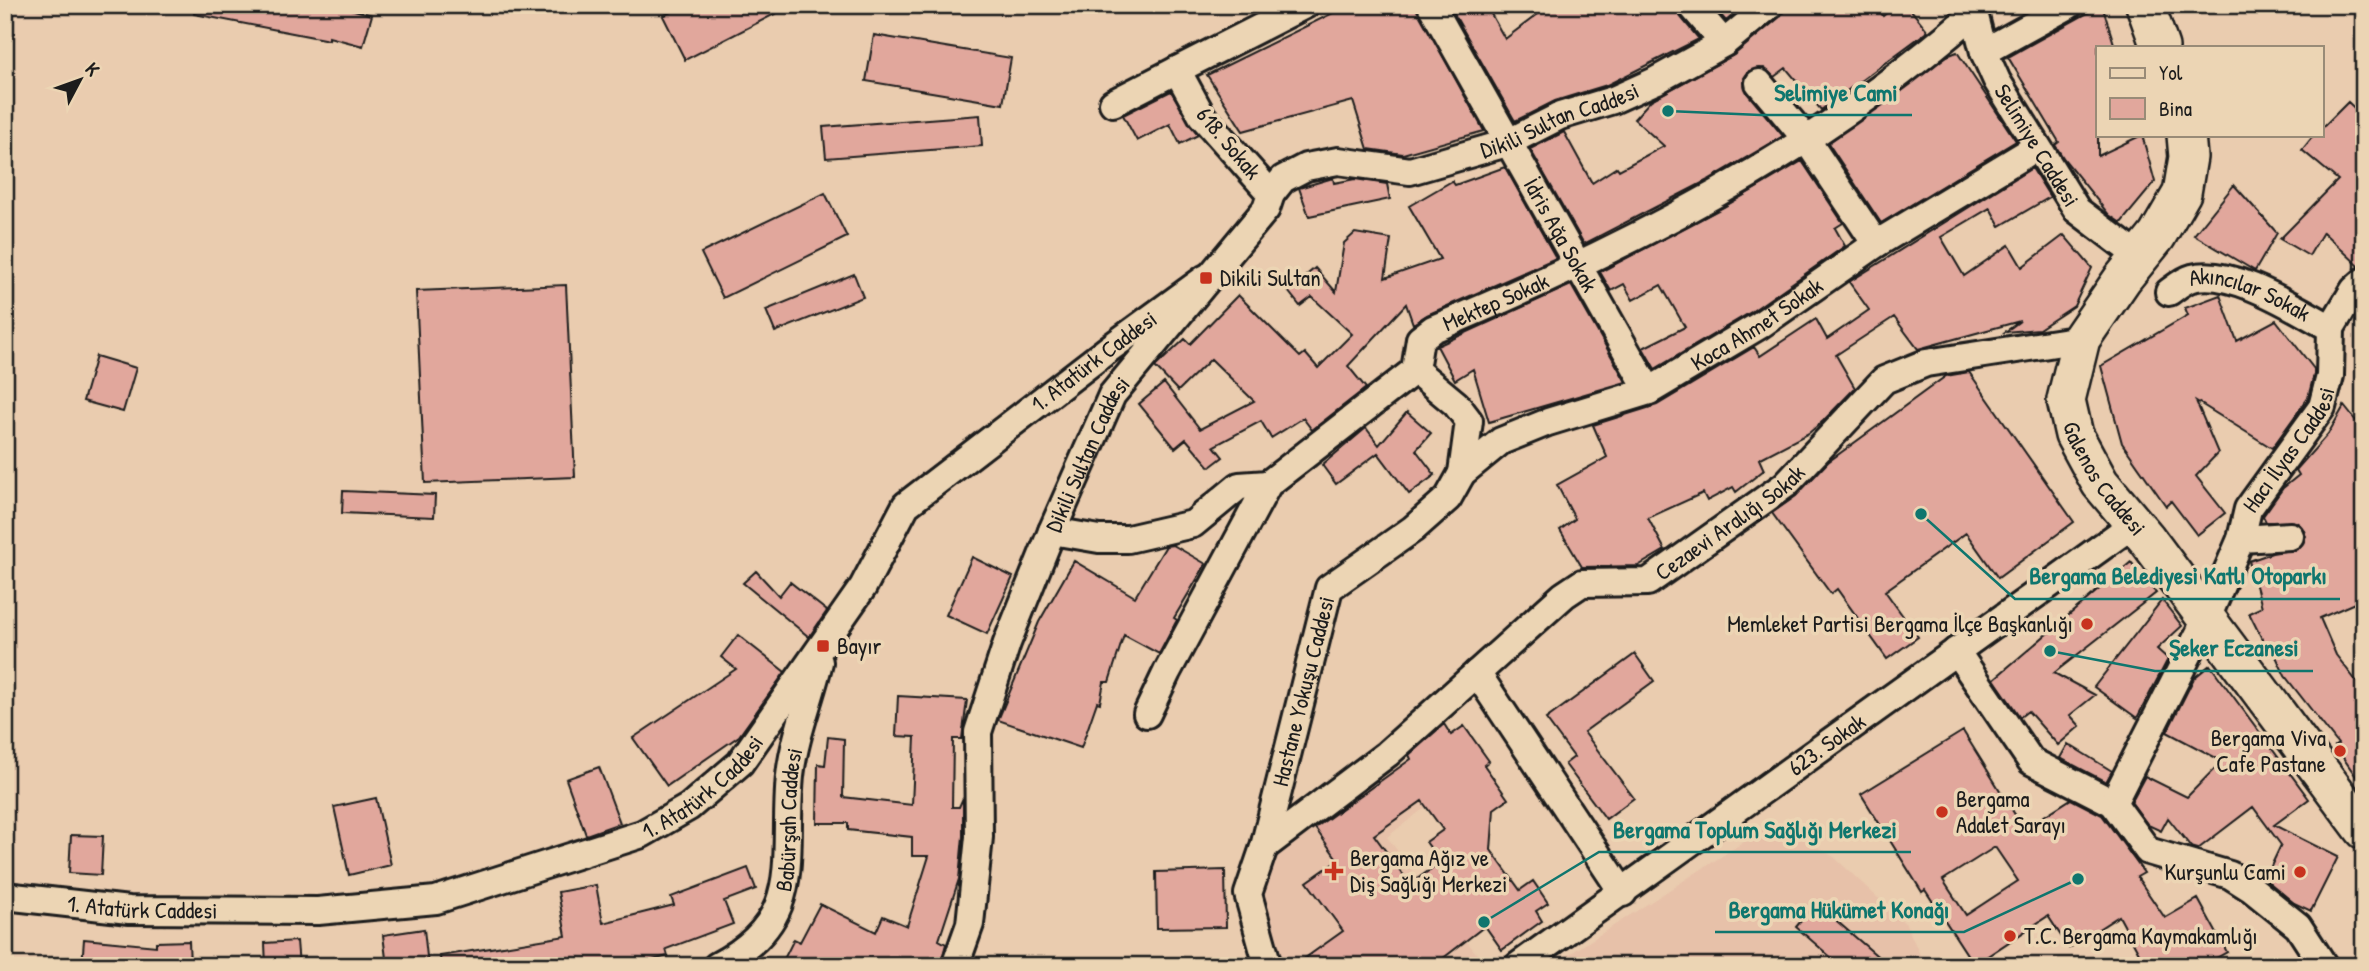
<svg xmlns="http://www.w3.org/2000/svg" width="2369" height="971" viewBox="0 0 2369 971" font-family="'Patrick Hand',sans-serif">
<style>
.built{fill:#e7c1a9}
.building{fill:#e1a79c;stroke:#1c1c1c;stroke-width:2;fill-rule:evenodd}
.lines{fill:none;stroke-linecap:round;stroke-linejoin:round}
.street-casing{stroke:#1c1c1c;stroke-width:32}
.secondary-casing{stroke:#1c1c1c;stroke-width:42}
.street{stroke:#ecd5b4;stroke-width:26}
.secondary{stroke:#ecd5b4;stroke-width:37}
.poi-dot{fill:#c8321e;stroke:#ecd5b4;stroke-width:2.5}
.labels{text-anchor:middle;stroke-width:7;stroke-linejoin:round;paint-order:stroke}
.street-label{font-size:23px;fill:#1c1c1c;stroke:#ecd5b4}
.poi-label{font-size:23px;fill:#1c1c1c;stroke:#ecd5b4;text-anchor:start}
.leader{fill:none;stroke:#0f766e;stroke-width:2.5}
.callout-dot{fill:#0f766e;stroke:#ecd5b4;stroke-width:2.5}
.callout-label{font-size:24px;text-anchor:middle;font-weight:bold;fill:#0f766e;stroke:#ecd5b4;stroke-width:7;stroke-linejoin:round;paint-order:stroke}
</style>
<rect width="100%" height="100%" fill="#eaccaf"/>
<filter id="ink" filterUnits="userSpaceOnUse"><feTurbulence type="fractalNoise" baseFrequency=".0143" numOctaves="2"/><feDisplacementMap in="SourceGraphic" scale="14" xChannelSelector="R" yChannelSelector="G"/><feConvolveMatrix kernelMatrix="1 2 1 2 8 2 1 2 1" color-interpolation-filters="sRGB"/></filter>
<g filter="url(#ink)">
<path class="built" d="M1387,754L1427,806L1387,837L1486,966H1268L1248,894L1264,847Z
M1775,822L1834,857L1906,924L1925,966H1551Z"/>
<path class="building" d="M195,5H336L372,15L363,46L329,37V40L194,14Z
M684,5H792L685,60L663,16Z
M1349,5H1415L1484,131L1403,154L1368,149L1353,101L1243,131L1207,75Z
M1449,5H1486L1505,39L1550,5H1676L1679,15L1699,39L1607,85L1555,101L1515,121Z
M1712,5H1745L1726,21Z
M1785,5H1876L1883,16L1896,5H1907L1928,31L1821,110L1786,68L1774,77L1764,68L1749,71L1744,78L1747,93L1783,136L1708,180L1584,244L1530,149L1564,132L1592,183L1617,167L1619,170L1664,146L1634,119L1651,100L1734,55L1780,17Z
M2102,5L2115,47H2098V156L2142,135L2155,182L2121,223L2109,215L2064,159L2055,145L2059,142L2008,57Z
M874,35L1011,58L1003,104L866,81Z
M1957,52L2016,141L1881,223L1828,143L1947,56Z
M1171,91L1198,135L1180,144L1170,124L1137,141L1123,115Z
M2348,102L2364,117V266H2359L2323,232L2309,256L2280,239L2338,180L2302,150L2314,135H2322V128Z
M980,115L982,146L826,158L823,127Z
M1802,161L1843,223L1835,228L1845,246L1751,312L1655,369L1643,348L1685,327L1661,285L1633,300L1624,284L1611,291L1600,272L1724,207Z
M1505,167L1556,258L1427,315L1413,324L1406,304L1348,366L1366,388L1312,430L1303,418L1271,438L1261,421L1214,446L1223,457L1210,467L1186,439L1175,448L1139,404L1164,383L1200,429L1254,401L1211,359L1178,391L1155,367L1185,339L1190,344L1238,295L1300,357L1305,353L1318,368L1352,334L1312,297L1300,306L1288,291L1315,268L1336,292L1344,243L1355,233L1391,239L1385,278L1440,259L1409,206L1452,181L1455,185Z
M2032,168L2050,197L2000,226L1990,208L1941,237L1964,276L2009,245L2022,267L2064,235L2092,268L2074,306L2039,329L2005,332L2020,321L1918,349L1894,317L1836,355L1855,388L1823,421L1809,433L1759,459L1764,470L1736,492L1733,487L1707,501L1703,493L1648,518L1665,550L1638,566L1582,567L1560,530L1575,519L1557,485L1607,457L1593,425L1657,405L1754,347L1760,356L1816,319L1827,339L1869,310L1849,282Z
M1333,178L1334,183L1355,179L1387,184L1390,199L1309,216L1299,188Z
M2234,185L2277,233L2255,271L2194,235Z
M825,193L847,237L723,298L701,253Z
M854,274L863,297L775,332L766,310Z
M566,285L575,477L425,483L416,291Z
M1571,285L1626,382L1489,422L1473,369L1455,380L1437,346Z
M2220,295L2237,341L2276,320L2314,369V374L2308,398L2272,448L2196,401L2218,453L2196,476L2225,513L2197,535L2171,501L2166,506L2122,443L2101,366L2188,315L2185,308Z
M96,356L136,368L123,412L83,401Z
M1969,372L2074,522L1998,578L1966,533L1885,591L1918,637L1887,659L1837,589L1831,594L1772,513L1796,496L1828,462L1946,376Z
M2344,406L2364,431V599L2320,618L2336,655L2364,691V788L2335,746L2338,744L2285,676L2269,641L2264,643L2249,613L2262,607L2249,561L2272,553L2298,549L2306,536L2296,522H2266L2263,516L2283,488L2299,475L2296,470L2328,434Z
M1407,412L1431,433L1416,450L1435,475L1409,494L1378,453L1336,484L1322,465L1366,428L1379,445Z
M343,491L435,495L434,517L342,513Z
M1173,545L1206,564L1174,618L1177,620L1159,654L1124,635L1109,682H1104L1100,703L1097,702L1081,748L998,720L1039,622L1074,561L1135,597L1166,546Z
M972,557L1013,577L987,634L946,615Z
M2131,562L2156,593L2054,673L2095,695L2070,715L2080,726L2058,745L2028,711L2020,717L1994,679Z
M756,571L779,596L790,582L827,611L809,637L743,583Z
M2162,600L2182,626L2157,649L2168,659L2137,718L2094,687Z
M738,635L785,672L739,736L667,786L633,738L736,669L721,657Z
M1635,654L1654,681L1584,732L1634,798L1606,819L1565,764L1574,757L1546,719Z
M2210,665L2309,799L2274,825L2338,857L2311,911L2294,903L2265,879L2281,845L2253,807L2198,849L2191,847L2168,818L2161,831L2148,825L2131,802L2145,776L2187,797L2222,761L2167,732L2194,678Z
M898,696L967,700L962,739H953L952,807H959L963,798V836L959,879L939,940L946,944L940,966H791L784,959L794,939L800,942L820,904L876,932L883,916L907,926L929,856H912V837L848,830V823H817L818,764L825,765L828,737L844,739L843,797L912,805L915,737L896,736Z
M1444,724L1451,735L1464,726L1489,761L1484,765L1508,799L1494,809L1491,850L1520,890L1533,881L1548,903L1536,911L1542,921L1502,950L1485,926L1433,966H1294L1343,931L1307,882L1338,860L1315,828L1411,759L1409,755ZM1422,801L1443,830L1426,842L1441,862L1410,884L1374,835Z
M1963,731L2024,829L2071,799L2102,815L2144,873L2137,877L2165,918L2198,899L2227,952L2202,966H2146L2119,916L2069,948L2048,916L1974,965L1925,890L1922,892L1861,794ZM1995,847L2018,881L1966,915L1943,880Z
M2068,744L2112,771L2106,782L2060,758Z
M599,767L620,823L586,835L566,779Z
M376,798L391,865L349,875L334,807Z
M71,835L103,836L101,875L69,873Z
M748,868L756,889L724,901L733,924L666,949L668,956L630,966H441L440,956L566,936L558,892L596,885L603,923L674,905L671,897Z
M1225,870L1226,927L1157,928L1156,872Z
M1816,903L1854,936L1889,966H1841L1796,927Z
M424,929L428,966H387L383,935Z
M84,939L156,946V942L189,941L190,966H82Z
M297,941L299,966H266L265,943Z"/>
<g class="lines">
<g class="street-casing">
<g id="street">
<path id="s1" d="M1431,5L1649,391"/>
<path d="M1691,5L1724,43"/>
<path id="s2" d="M1972,5L1984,52L1997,81L2077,210L2139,257"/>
<path d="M1984,52L2069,5"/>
<path d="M1759,83L1806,139L1876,244"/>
<path d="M1113,103L1177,70"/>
<path d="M1271,194L1202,116L1177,70L1305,5"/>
<path id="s3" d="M2169,292C2176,287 2184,280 2192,278C2232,267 2296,309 2331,328"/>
<path d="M1415,370L1456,404L1469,421L1462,473"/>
<path d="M1052,531L1099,539H1128L1193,524L1239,486L1268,484"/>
<path d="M2241,539L2290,536"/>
<path d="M1956,651L2031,761L2113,803L2148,851L2230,875L2252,889L2298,926L2324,966"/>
<path d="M1477,673L1623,893"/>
<path id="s4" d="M1147,714L1167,672L1268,484L1415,370L1420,339L1433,329C1626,249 1815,153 1973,14"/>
<path id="s5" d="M2113,803L2207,618L2241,539L2248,509L2322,407L2330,376L2331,328L2354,290L2364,281"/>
<path id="s6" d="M1264,847L1387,754L1564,595L1582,583L1648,582L1785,485L1884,380L1926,363L2081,339"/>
<path id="s7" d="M5,896L129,910L318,911L436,900L642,834L689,807L740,763L863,587L906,505L1110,348L1206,278"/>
<path id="s8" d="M717,966C807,919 782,860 790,776C794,738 810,699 819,662"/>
<path id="s9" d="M955,966L970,924L979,837L978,732L1007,643L1052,531L1112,395L1266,209L1271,194L1283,179L1306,167L1338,161L1410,171L1507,143L1560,116L1613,100L1655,81L1724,43L1770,5"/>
<path id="s10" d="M1268,966L1248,894L1264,847L1329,588L1413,529L1448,498L1462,473L1501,441L1548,422L1649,391L1760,325L1876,244L2037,147"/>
<path id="s11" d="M1518,966L2135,523"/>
</g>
</g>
<g class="secondary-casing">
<g id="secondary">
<path d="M2145,5L2160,47"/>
<path id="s12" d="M2186,135L2188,157L2182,193L2157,236L2123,278L2081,339L2066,400L2074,435L2100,483L2147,539L2364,830"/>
</g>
</g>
<use href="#street" class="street"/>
<use href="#secondary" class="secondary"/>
</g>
</g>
<g class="poi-dot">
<rect x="1199" y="271" width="14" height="14" rx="3.5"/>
<circle cx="2087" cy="624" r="7"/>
<rect x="816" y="639" width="14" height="14" rx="3.5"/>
<circle cx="2340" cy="751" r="7"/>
<circle cx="1942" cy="812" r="7"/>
<path d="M1330.5 860.5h7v7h7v7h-7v7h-7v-7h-7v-7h7z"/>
<circle cx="2300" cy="872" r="7"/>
<circle cx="2010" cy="936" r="7"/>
</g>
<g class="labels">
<g class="street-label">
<text dy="8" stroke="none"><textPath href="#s9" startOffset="1166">Dikili Sultan Caddesi</textPath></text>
<text transform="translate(1229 143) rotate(50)" y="8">618. Sokak</text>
<text dy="8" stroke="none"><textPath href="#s2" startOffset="156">Selimiye Caddesi</textPath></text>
<text dy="8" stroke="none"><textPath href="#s1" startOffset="264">İdris Ağa Sokak</textPath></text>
<text dy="8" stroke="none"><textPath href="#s4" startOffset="562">Mektep Sokak</textPath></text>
<text dy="8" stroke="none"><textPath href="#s3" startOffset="88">Akıncılar Sokak</textPath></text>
<text dy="8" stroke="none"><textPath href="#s10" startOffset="903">Koca Ahmet Sokak</textPath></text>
<text dy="8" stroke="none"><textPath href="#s7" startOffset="1314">1. Atatürk Caddesi</textPath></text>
<text dy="8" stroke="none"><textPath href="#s5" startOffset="397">Hacı İlyas Caddesi</textPath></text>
<text dy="8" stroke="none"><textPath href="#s9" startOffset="536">Dikili Sultan Caddesi</textPath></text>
<text dy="8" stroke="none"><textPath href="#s12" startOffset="388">Galenos Caddesi</textPath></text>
<text dy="8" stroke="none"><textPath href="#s6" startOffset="581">Cezaevi Aralığı Sokak</textPath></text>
<text dy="8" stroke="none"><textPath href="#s10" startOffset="285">Hastane Yokuşu Caddesi</textPath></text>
<text dy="8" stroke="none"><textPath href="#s11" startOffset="380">623. Sokak</textPath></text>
<text dy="8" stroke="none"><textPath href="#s7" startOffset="726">1. Atatürk Caddesi</textPath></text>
<text dy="8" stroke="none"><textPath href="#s8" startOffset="175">Babürşah Caddesi</textPath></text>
<text dy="8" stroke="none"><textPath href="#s7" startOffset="138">1. Atatürk Caddesi</textPath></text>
</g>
<g class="poi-label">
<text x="1220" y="286">Dikili Sultan</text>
<text x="2073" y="632" text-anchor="end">Memleket Partisi Bergama İlçe Başkanlığı</text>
<text x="837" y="654">Bayır</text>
<text x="2326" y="746" text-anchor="end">Bergama Viva<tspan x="2326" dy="26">Cafe Pastane</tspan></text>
<text x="1956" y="807">Bergama<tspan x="1956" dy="26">Adalet Sarayı</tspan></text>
<text x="1350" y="866">Bergama Ağız ve<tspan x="1350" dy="26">Diş Sağlığı Merkezi</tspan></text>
<text x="2286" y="880" text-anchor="end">Kurşunlu Cami</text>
<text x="2024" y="944">T.C. Bergama Kaymakamlığı</text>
</g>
</g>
<path class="leader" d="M1668 111L1760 115H1912M1921 514L2015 599H2340M2050 651L2155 671H2313M1484 922L1599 852H1911M2078 879L1964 932H1715"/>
<g class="callout-dot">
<circle cx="1668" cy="111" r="7"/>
<circle cx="1921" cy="514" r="7"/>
<circle cx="2050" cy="651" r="7"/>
<circle cx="1484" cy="922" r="7"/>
<circle cx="2078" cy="879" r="7"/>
</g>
<g class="callout-label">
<text x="1836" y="101">Selimiye Cami</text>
<text x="2178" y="584">Bergama Belediyesi Katlı Otoparkı</text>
<text x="2234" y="656">Şeker Eczanesi</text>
<text x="1755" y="838">Bergama Toplum Sağlığı Merkezi</text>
<text x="1839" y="918">Bergama Hükümet Konağı</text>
</g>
<rect width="2369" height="971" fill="none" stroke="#ecd5b4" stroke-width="28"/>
<rect x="14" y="14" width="2341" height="943" fill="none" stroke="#1c1c1c" stroke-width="2.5" filter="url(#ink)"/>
<rect x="2096" y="46" width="228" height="91" fill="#ecd5b4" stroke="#998b77" stroke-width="2"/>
<rect x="2110" y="68" width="35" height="10" fill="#ecd5b4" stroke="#998b77" stroke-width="2"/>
<text x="2159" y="80" font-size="21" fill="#1c1c1c">Yol</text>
<rect x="2110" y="98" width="35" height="21" fill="#e1a79c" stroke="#998b77" stroke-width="2"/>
<text x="2159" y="116" font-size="21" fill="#1c1c1c">Bina</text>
<g transform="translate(80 80) rotate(49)" stroke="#ecd5b4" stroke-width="5" paint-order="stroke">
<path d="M0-5L12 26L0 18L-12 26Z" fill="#1c1c1c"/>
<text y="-10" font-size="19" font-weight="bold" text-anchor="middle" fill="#1c1c1c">K</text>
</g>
</svg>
